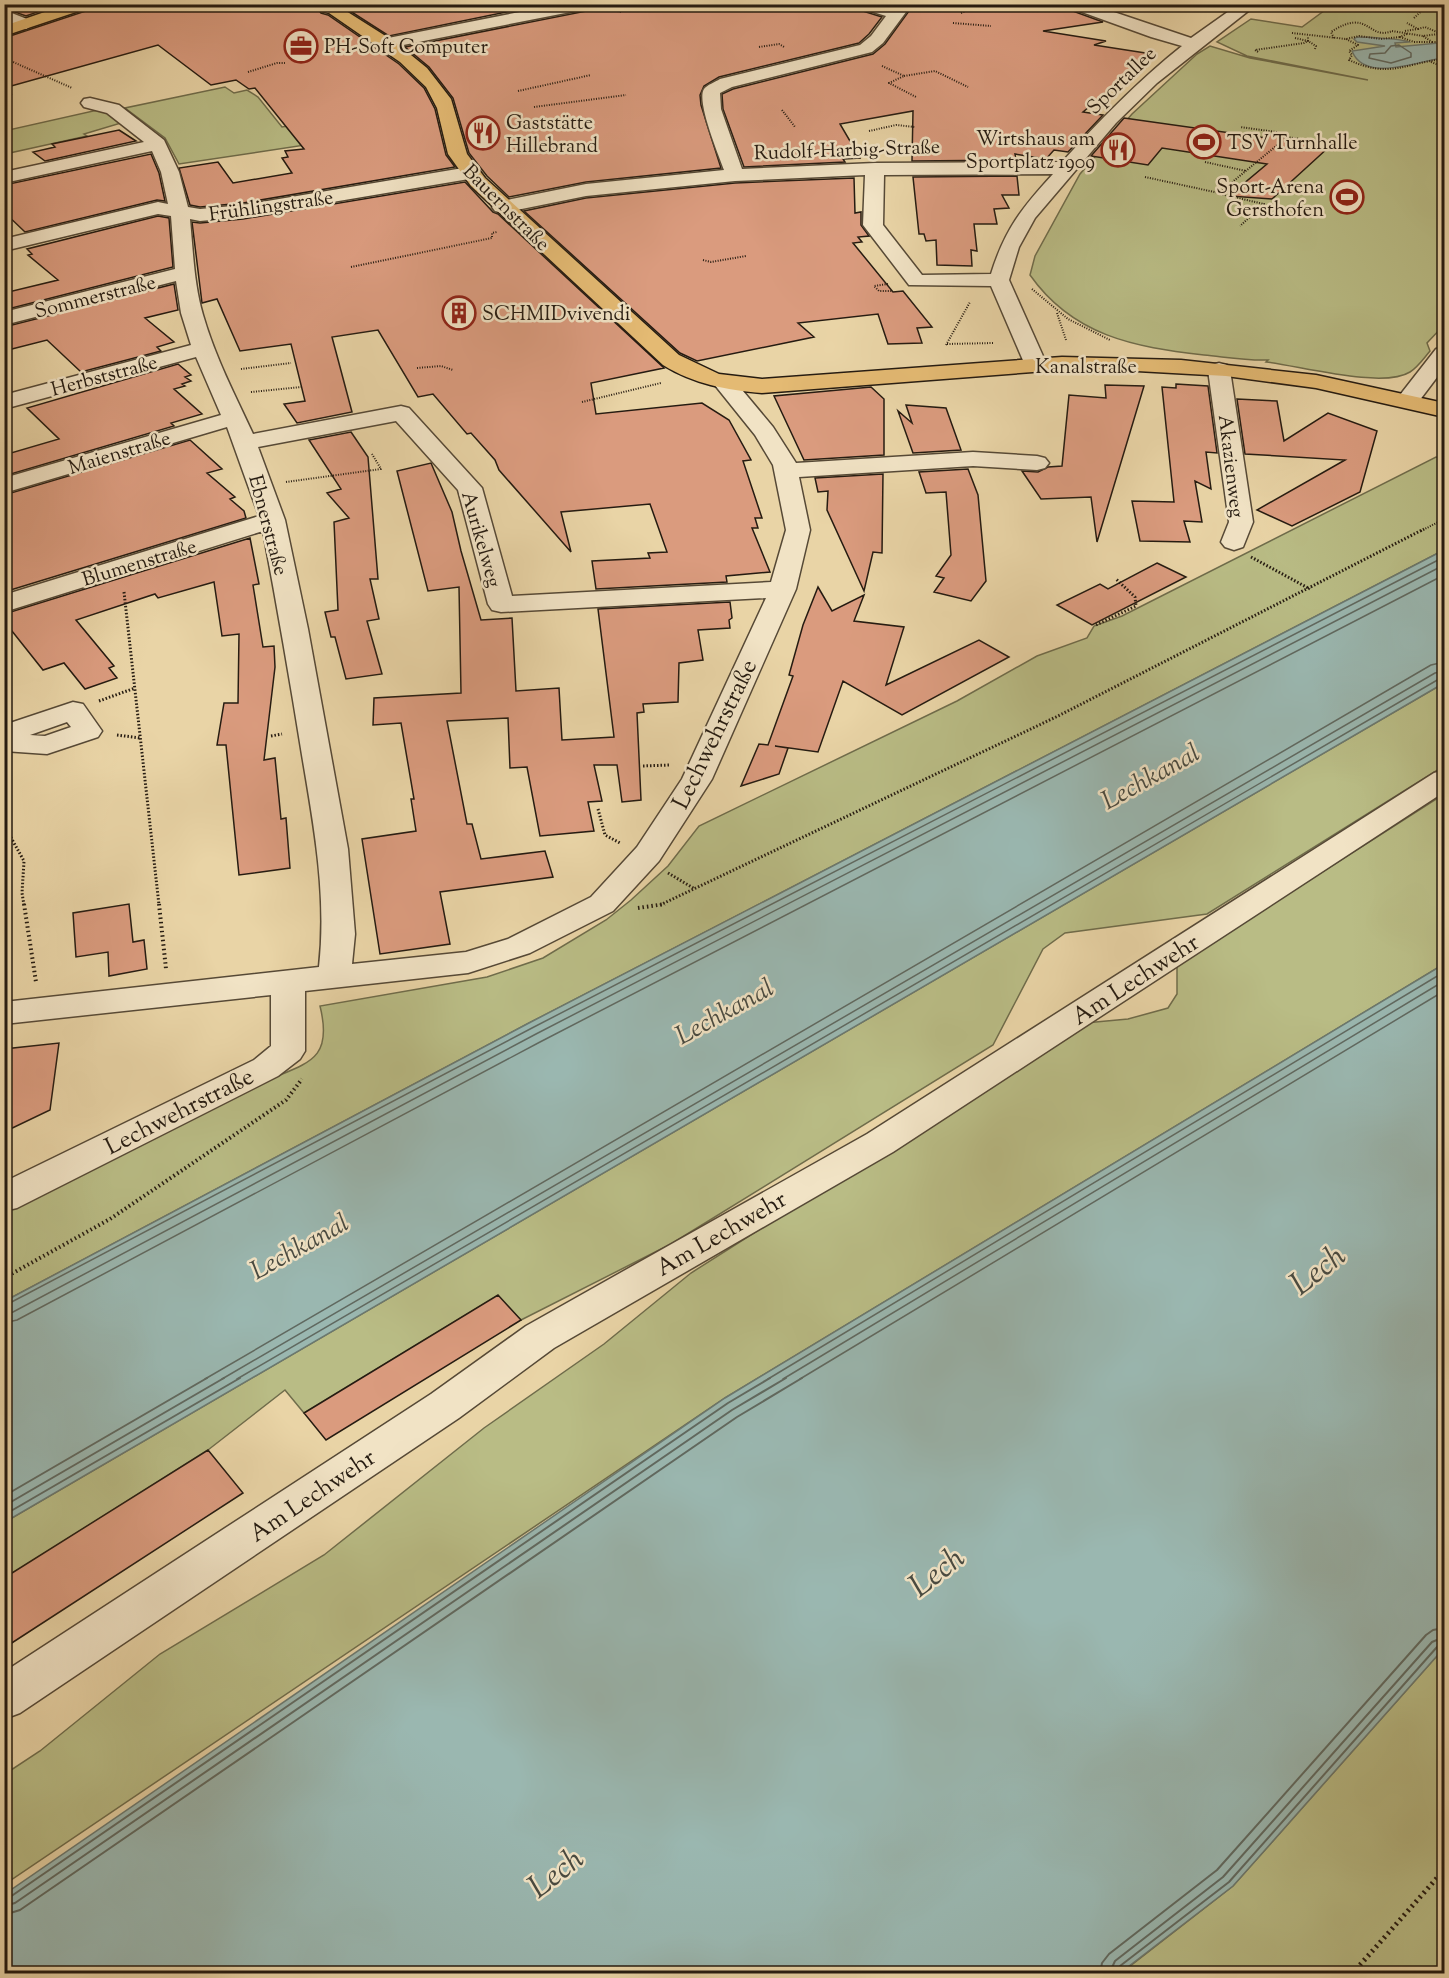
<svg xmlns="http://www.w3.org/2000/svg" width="1449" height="1978" viewBox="0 0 1449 1978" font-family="'Sorts Mill Goudy',serif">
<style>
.green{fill:#b9bc85;stroke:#6f6c4b;stroke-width:1.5}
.water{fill:#9ab7b0;stroke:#6b7970;stroke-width:1.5}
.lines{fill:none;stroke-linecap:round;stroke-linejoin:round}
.shore-far1{stroke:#606960;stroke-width:1.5}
.shore{stroke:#606960;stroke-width:2}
.building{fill:#da9b7e;stroke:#251b11;stroke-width:1.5}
.minor-casing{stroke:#564936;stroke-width:3}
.major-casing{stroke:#251b11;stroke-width:3}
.path-far3{stroke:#251b11;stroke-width:2;stroke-dasharray:1 1.5;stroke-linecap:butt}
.path-far2{stroke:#251b11;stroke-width:3;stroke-dasharray:1.5 2;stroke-linecap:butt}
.path-far1{stroke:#251b11;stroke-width:4;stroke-dasharray:1.5 3;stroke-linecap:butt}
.path{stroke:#251b11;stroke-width:5;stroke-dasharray:2 4;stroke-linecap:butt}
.minor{fill:#f1e3c5;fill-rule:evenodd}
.major{fill:#e4ba73;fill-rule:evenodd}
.labels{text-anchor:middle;stroke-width:5;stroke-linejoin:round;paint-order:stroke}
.far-poi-label{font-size:20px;fill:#251b11;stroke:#f1e3c5;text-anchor:start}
.far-street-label{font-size:20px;fill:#251b11;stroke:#f1e3c5}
.street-label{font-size:24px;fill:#251b11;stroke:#f1e3c5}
.water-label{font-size:26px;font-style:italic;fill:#484a41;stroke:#f1e3c5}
.near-water-label{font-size:32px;font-style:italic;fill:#484a41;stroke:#f1e3c5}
</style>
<rect width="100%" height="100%" fill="#e9d4a6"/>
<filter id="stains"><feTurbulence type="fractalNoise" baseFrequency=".00333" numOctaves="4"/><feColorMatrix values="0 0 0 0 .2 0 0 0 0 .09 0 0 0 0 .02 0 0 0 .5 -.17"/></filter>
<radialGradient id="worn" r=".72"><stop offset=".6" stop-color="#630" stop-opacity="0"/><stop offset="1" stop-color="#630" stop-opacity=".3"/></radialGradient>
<path class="green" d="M1332,5H1350L1379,10L1385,5H1444V325L1427,343L1430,351C1424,358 1418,367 1410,372C1383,389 1300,366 1266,362L1268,360C1247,361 1225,357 1204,355C1134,347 1073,336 1030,275L1035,256L1080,174L1132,114L1197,54L1210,46L1250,58L1368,80L1247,56L1217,42L1251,19L1302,27Z
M225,87L234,93L247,90L258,97L282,127L313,122L325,142L179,164L165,138L125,108Z
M102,109L121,123L84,134L87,136L5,154L4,131Z
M1436,457L1444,459V550L529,1023L5,1301V1212L268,1080C310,1062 333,1059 320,1006L487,977L543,958L606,920L631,900L668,866L699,826L957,701L1037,656L1087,638L1094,626L1122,616Z
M1444,683V766L1207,914L1065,933L1043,949L993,1045L671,1244L521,1320L497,1296L304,1413L285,1390L208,1450L5,1578V1522Z
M1444,794V964L725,1398L5,1884V1774L40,1751L160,1654L324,1555L484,1428L604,1344L691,1273L1085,1023L1128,1019L1168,1008L1177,994V965Z
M1444,1648V1973L1120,1974L1233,1886Z"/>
<path class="water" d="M1357,37C1366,37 1404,39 1409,42L1395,43L1396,47L1439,43L1444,47V58C1420,60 1365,84 1352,51L1385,46L1357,42L1354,39Z
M1444,550V683L5,1522V1301L529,1023Z
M1444,964V1648L1233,1886L1120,1973H5V1894L725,1398Z"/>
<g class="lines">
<path class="shore-far1" d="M1399,45L1411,53V57L1391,63L1369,58L1370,54L1385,53L1391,46Z
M4,1306L532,1028L1444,557
M4,1314L13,1312L536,1034L1444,565
M4,1323L17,1320L540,1042L1444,575
M205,1379L1431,665L1444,662
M222,1379L1435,673L1444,671
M237,1379L1439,679H1444
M768,1379L1444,972
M783,1379L1444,981
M800,1379L1444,991"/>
<path class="shore" d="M4,1496L207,1378
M4,1506L224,1378
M4,1515L240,1378
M4,1898L10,1897L728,1403L770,1378
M4,1906L15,1903L732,1410L786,1378
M4,1915L20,1910L737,1417L802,1378
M1100,1974L1102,1963L1109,1954L1217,1870L1426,1635L1433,1630L1444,1628
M1109,1974L1115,1961L1223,1877L1432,1642L1444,1637
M1117,1974L1120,1966L1229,1882L1437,1647L1444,1644"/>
</g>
<path class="building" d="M31,4H60L26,16L12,11Z
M94,4H314L321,13L328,15L399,64L424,88L435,109L446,155L455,167L243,203L200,207L190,205L179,168L218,162L233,183L292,173L282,158L288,157L285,151L304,149L255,88L249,89L236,80L211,85L158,45L4,88V38L92,9Z
M355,4H546L389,36L350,11Z
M595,4H854L856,9L882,17L869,34L859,43L719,77L704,86L700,95L701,105L721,168L586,182L509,197L487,176L469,153L453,98L429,67L405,47L586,11Z
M914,4H1065L1067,9L1103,22L1043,31L1106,41L1094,45L1152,54L1083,112L1103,115L1068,152L1054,150L1046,159L1015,154L1016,160L912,161L913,111L840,124L860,158L843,159L845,162L744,167L723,109L722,94L733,89L873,54L885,44Z
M1124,118L1266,138L1269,134L1329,147L1272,199L1229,196L1267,164L1162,148L1148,165L1091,156Z
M119,130L136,141L45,161L33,152L55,147L52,144Z
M151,154L159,173L165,201L157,200L25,232L4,212V185Z
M1017,176L1019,195H1002L1009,208L994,209L997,224H974L977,251L971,250L972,266L937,265L936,240L926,241L924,234H919L913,177Z
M854,178L855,213L861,212V225L869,236L858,237L862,242L853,243L893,292L903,291L932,327L917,328L922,343L888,344L878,314L798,323L814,337L697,361L680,353L524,211L586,198L735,183Z
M465,182L493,212L498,214L664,368L591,383L596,414L702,403L729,420L751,460L743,461L762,518H755L758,528H752L770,572L726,576L727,582L596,589L592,561L650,558L648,553L667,552L650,504L561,512L571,552L499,470L495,460L471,433L467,434L433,394L418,397L378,330L332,337L352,412L297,423L284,404L305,401L291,344L240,351L217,299L202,303L192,222L200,223L243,219Z
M158,216L169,218L173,267L4,310V293L58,280L28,255L32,254L27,249Z
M174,284L178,310L145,318L174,342L157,347L161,351L81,372L47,340L4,351V327Z
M178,364L191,375L185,377L191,381L182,384L185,386L174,389L202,414L171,423L174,426L4,476V455L59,439L27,408Z
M1176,384L1208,386L1217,453L1206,452L1211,489L1195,481L1202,522L1184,521L1190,542L1140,541L1132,501L1174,502L1162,387L1176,388Z
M1105,385L1144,386L1097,542L1091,497L1041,499L1022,471L1038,472L1048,467L1062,466L1069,395L1106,398Z
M871,387L884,399V455L804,460L774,396Z
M1237,399L1277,401L1284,441L1328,413L1377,431L1360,492L1292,526L1257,510L1345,460L1245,454Z
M906,405L946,408L961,450L913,453L898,411L912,423Z
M351,432L368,457L378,579H370L379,619L367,621L382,674L346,679L335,637H331L325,612L338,610L334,522L349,518L327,493L341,489L309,440Z
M190,440L222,469L207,473L235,497L230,499L244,511L246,518L4,592V495Z
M431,463L452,512L461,551L481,620L512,618L516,691L559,688L562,740L614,737L598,609L730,602L732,618L729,620L730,628L698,630L703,660L679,663L678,702L643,704L644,712L637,713L641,800L622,802L617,765H594L602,801L588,802L594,831L540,836L527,767L510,768L508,718L447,721L467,824H472L481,859L545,851L553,877L440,892L450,944L380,954L362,839L416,831L411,799H414L401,723L373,725L374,698L461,693L459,587L428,591L397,471Z
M968,469L978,495L986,581L971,601L934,592L944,578L936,576L951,555L946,492L926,493L919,472Z
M883,474L882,553L873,552L864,591L827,510L828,491L818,492L815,478Z
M250,538L259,584L253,585L263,647L274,646L275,667L264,760L275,758L281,819L286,818L290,868L239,875L226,745H217L224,703H238L239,634L222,636L214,582L158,598L155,594L76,620L114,666L109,668L117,678L85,689L64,663L43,670L4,621V614Z
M1157,563L1186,577L1092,625L1057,605L1100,584L1108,589Z
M818,587L832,611L864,595L854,621L904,627L886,685L979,640L1009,657L902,715L843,681L818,752L775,746L788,748L779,774L741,786L759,744L768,745L793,676L789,675L803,625Z
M129,904L133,942L144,940L147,969L109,976L108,952L76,957L73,913Z
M59,1043L50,1110L4,1132V1049Z
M498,1295L521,1320L326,1440L304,1413Z
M208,1450L243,1493L4,1648V1578Z"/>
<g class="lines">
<g class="minor-casing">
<path id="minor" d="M560,4H593L586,9L383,49L375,44L383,39Z
M856,4H882L892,8L895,4H912L883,43L872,52L732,87L720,93L721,109L742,169L875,163L1062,162C1100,120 1138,81 1182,46L1151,37L1068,7L1067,4H1090L1191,38L1239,4H1257L1157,83L1116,123L1035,218L1019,247L1009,280L1047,365L1044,370L1036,372L1028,370L1025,365L991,286L909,285L863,225L865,175L735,181L586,196L502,213L495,211L492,207L495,203L502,201L586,184L724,170C719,156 696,101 704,89C707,85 715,82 720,79L860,45L871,36L886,16L857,7ZM1053,174C1022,208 1005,229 991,274L922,275L883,225L884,175Z
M322,5L352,4L353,5L351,8L328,13L322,11L320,8Z
M4,10L32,21L34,24L26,29L4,21Z
M90,98L119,105L164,140L179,172L188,207L200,209L243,205L469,167L476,169L478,173L476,177L469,179L243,217L200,221L190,219C193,251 194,284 203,315C215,357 235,395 253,434L401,406L409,408L482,488L512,596L771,582L786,530L773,465L755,435L714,384L717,379L725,377L733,379L773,427L796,463L973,452L1037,456L1045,458L1049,463L1045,468L1037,470L973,466L799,477L810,530L796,589L712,779L659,861L613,911L530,953L468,973L305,991V1051L300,1059L278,1076L17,1208L4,1211V1182L254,1060L271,1046V995L4,1024V1002L319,967C327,896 314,826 302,755C290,680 277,606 263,531L4,612V595L259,516L227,427L4,493V478L221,415L196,357L4,409V395L191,345L181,313L176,281L4,325V312L175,269L171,216L158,214L4,251V239L158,202L168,204L161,172L152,151L4,183V172L144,142L107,113L84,107L81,103L84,99ZM396,421L458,490L488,604L492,610L501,612L766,598L682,779L637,847L591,897L508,939L466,952L352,964L355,934L348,849L308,629L285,520L258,447Z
M1444,347V368L1416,405L1408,407L1400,405L1397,400L1400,395L1436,349Z
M1219,363L1227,365L1230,370L1253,522L1243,547L1234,550L1225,547L1221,542L1229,522L1208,370L1211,365Z
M73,702L83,704L102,731L98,737L47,754L4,751V725ZM67,722L71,727L45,736L30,735Z
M1444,770V792L893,1152L554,1348L459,1418L20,1713L4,1719V1672L431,1394L526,1326L867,1134L1434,773Z"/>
</g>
<g class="major-casing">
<path id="major" d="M68,4H92L91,7L4,36V26Z
M316,4H335L395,42L427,68L451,99L467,154L485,178L679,355L719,374L762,379L1062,357L1181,360L1316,375L1444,403V417L1316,388L1226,376L1137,371H1046L762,393C726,390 694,384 663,365L471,186L448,154L437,108L426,87L400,62Z"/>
</g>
<path class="path-far3" d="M610,6L611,9L621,12
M961,13L979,5
M1414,18L1429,4
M953,23L991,26
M1444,28L1438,34L1444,35
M1418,29L1425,27L1439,33
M1392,31L1423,36
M1405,31L1418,29L1407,23
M1292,33L1346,39L1359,36L1381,39L1400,37
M1407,34L1400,37L1414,42H1432L1423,36L1438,34
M1295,38L1308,41L1316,46L1315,49
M1334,38L1331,32C1369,7 1368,41 1392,31
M1346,39L1358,45L1349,51L1352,55L1349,60C1390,79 1405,63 1444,59
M1432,42H1444
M759,47L779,44L784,47
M1258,52L1255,50L1304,43L1308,41V36
M4,58L72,88
M1431,62L1444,67
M882,66L904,76L889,83L916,97
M248,72L277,63H285
M904,76L935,71L968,87
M518,91L591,75
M4,92L12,95
M534,107L626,95
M782,110L795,127
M869,131L896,125L915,127
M1287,137L1330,144
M1205,162L1246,171
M1145,177L1219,193L1287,137L1276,132L1240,127
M1220,194L1264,204L1240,226
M703,260L711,262L746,256
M351,267L492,238V233L497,232
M888,284L874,286L879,291H892
M1032,289L1068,319L1110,340
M1057,313L1066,340
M947,344L993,343
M946,345L970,302
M417,368L441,366L453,370
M241,369L291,363
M251,392L301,387
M582,402L661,383
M286,482L381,469L372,454
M1421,531L1444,519"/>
<path class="path-far2" d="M1251,557L1310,589
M124,592L159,905
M1096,625L1136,606L1135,597L1116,579
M99,701L135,688
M117,735L140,738
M271,736L282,734
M643,766L670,765
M598,809L605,835L620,843
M4,825L24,861L22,893L24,905
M668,873L695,889
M660,905L1056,717L1424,529"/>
<path class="path-far1" d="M24,904L36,982
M159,904L166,969
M638,908L665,904
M4,1278L110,1219L286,1100L302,1079"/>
<path class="path" d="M1352,1974L1444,1870"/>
<use href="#minor" class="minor"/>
<use href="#major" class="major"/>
</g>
<defs>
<g id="office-ring" transform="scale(1.725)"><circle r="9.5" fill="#f1e3c5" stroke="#8f2418" stroke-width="1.5"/><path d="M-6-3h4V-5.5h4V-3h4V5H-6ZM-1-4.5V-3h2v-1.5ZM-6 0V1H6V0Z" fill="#8f2418"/></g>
<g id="restaurant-ring" transform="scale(1.725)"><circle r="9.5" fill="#f1e3c5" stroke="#8f2418" stroke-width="1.5"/><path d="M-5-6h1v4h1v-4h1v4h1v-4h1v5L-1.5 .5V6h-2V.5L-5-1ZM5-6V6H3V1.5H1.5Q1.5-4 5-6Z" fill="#8f2418"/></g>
<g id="stadium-ring" transform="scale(1.725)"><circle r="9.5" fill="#f1e3c5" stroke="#8f2418" stroke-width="1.5"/><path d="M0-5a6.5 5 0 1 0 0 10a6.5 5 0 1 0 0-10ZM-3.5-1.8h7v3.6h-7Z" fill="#8f2418"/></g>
<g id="building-ring" transform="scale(1.725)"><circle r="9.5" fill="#f1e3c5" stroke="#8f2418" stroke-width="1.5"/><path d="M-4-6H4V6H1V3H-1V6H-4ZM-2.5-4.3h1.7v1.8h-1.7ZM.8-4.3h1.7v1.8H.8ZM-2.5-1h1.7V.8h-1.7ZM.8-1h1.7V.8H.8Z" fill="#8f2418"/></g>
</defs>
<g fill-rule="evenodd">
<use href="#office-ring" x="301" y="46"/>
<use href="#restaurant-ring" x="483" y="133"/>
<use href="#stadium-ring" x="1204" y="142"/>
<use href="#restaurant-ring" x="1118" y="150"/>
<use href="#stadium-ring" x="1347" y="197"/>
<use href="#building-ring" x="459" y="313"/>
</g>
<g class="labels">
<g class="far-poi-label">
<text x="324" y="53">PH-Soft Computer</text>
<text x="506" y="129">Gaststätte<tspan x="506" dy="23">Hillebrand</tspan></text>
<text x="1095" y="145" text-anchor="end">Wirtshaus am<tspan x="1095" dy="23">Sportplatz 1909</tspan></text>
<text x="1227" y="149">TSV Turnhalle</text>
<text x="1324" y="193" text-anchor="end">Sport-Arena<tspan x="1324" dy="23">Gersthofen</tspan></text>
<text x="482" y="320">SCHMIDvivendi</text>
</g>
<g class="far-street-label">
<text transform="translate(1121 80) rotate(-44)" y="7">Sportallee</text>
<text transform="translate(847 149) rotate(-2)" y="7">Rudolf-Harbig-Straße</text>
<text transform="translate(271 205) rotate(-8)" y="7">Frühlingstraße</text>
<text transform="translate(507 207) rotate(45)" y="7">Bauernstraße</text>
<text transform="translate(95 296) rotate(-14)" y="7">Sommerstraße</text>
<text x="1086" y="373">Kanalstraße</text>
<text transform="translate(104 375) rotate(-15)" y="7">Herbststraße</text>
<text transform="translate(119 452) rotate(-17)" y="7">Maienstraße</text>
<text transform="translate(1232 466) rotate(83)" y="7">Akazienweg</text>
<text transform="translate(269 525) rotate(75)" y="7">Ebnerstraße</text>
<text transform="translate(482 539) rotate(74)" y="7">Aurikelweg</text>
<text transform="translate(139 562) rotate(-17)" y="7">Blumenstraße</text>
</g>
<g class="street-label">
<text transform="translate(714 734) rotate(-64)" y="8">Lechwehrstraße</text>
<text transform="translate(1135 979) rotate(-33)" y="8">Am Lechwehr</text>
<text transform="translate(179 1111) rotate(-27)" y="8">Lechwehrstraße</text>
<text transform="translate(721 1233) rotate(-30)" y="8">Am Lechwehr</text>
<text transform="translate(312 1495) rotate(-34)" y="8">Am Lechwehr</text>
</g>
<g class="water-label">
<text transform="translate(1150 776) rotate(-29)" y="9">Lechkanal</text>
<text transform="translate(724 1011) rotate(-29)" y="9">Lechkanal</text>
<text transform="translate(299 1246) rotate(-29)" y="9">Lechkanal</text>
</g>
<g class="near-water-label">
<text transform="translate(1317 1269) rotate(-38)" y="11">Lech</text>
<text transform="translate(936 1571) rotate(-38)" y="11">Lech</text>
<text transform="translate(555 1872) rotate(-38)" y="11">Lech</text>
</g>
</g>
<rect width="1449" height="1978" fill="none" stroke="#e9d4a6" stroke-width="24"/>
<rect x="6" y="6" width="1437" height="1966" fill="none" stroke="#251b11" stroke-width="3"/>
<rect x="12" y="12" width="1425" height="1954" fill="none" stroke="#251b11" stroke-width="1.5"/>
<rect width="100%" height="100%" filter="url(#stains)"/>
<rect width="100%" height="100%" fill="url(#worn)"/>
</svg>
